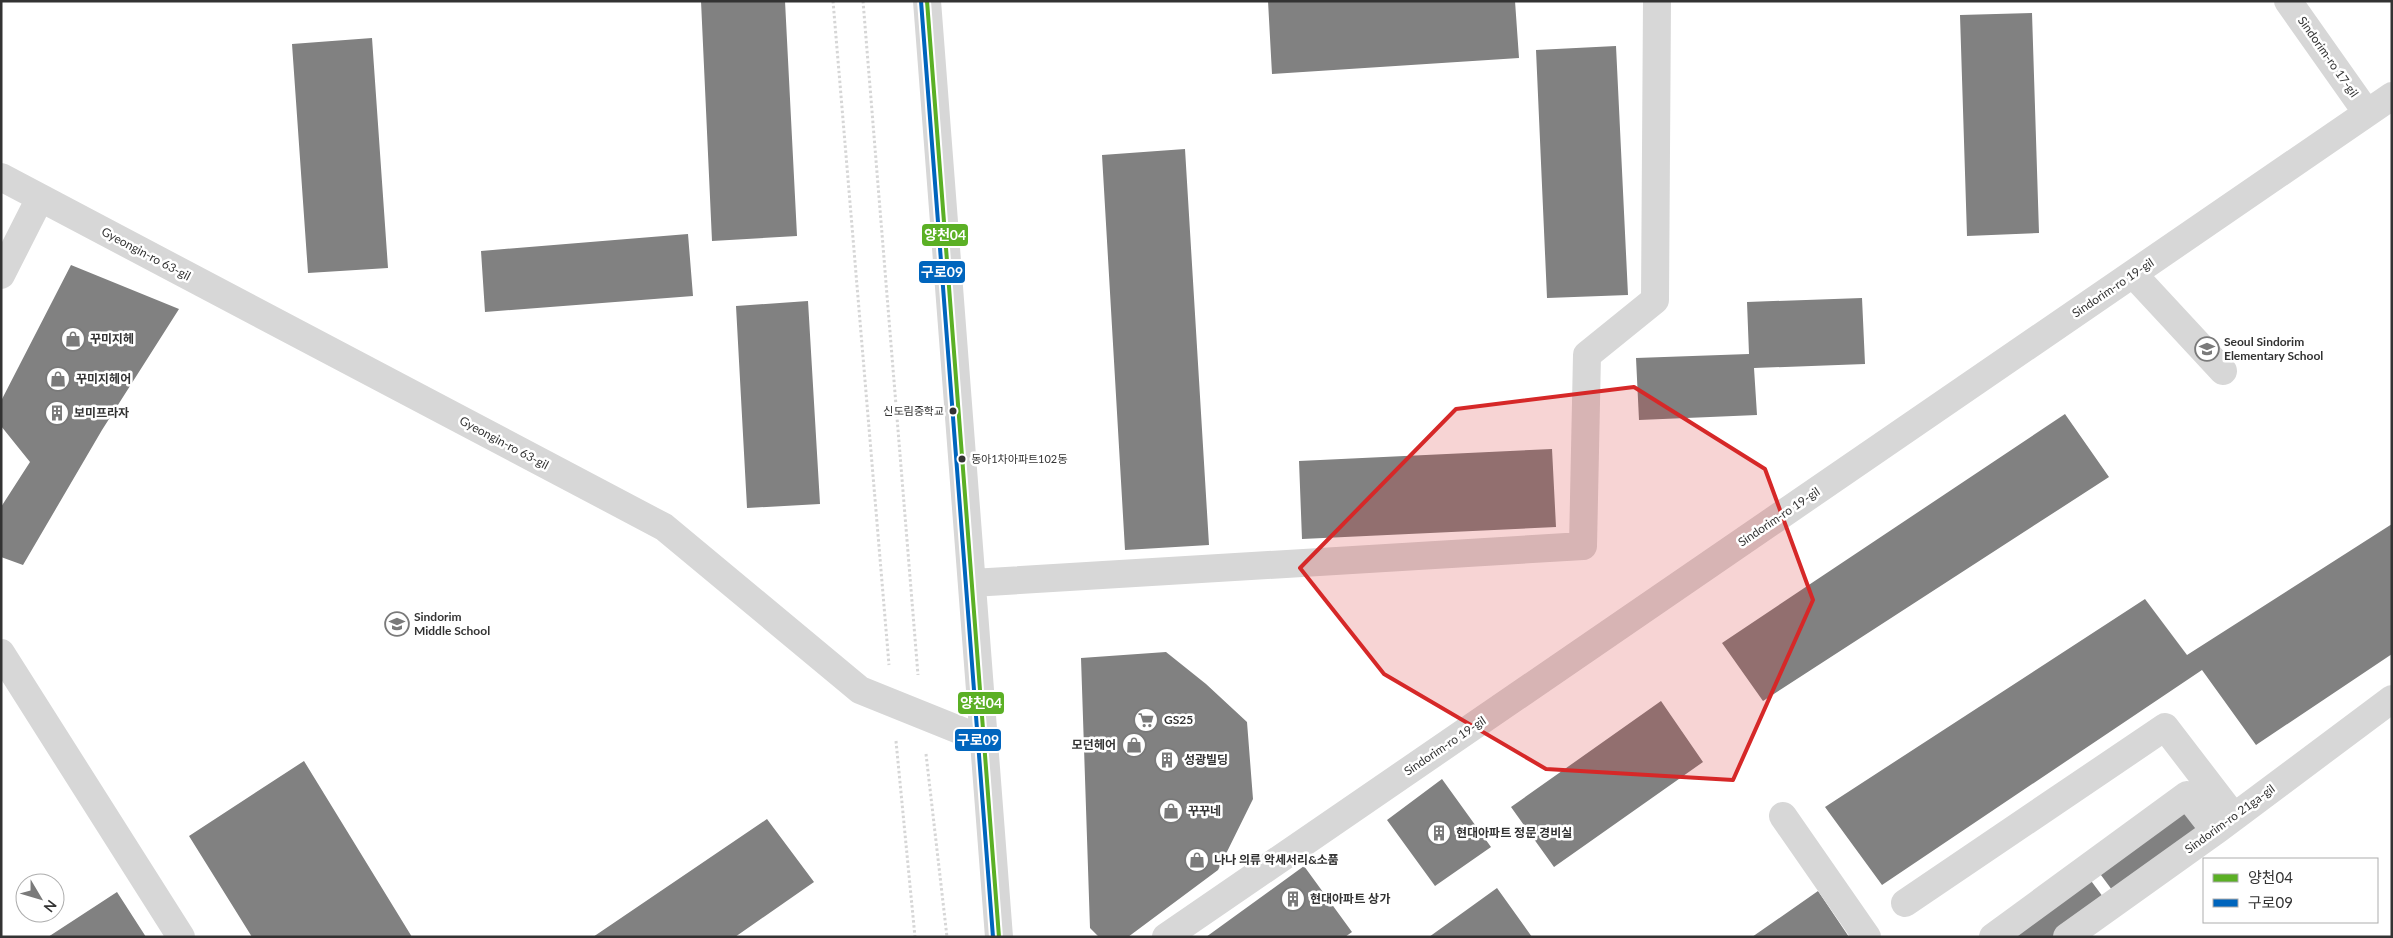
<svg xmlns="http://www.w3.org/2000/svg" width="2393" height="938" viewBox="0 0 2393 938" font-family="Lato,'Noto Sans KR',sans-serif">
<style>
.building{fill:#818181}
.lines{fill:none;stroke-linecap:round;stroke-linejoin:round}
.path{stroke:#d6d6d6;stroke-width:3;stroke-dasharray:2.5 2.5;stroke-linecap:butt}
.minor{stroke:#d7d7d7;stroke-width:28}
.bus-1-casing{stroke:#fff;stroke-width:8}
.bus-2-casing{stroke:#fff;stroke-width:8}
.bus-1{stroke:#5bb025;stroke-width:4}
.bus-2{stroke:#0065bd;stroke-width:4}
.marked{fill:#d62828;fill-opacity:0.2;stroke:#d62828;stroke-width:4;stroke-linejoin:round}
.bus-dot{fill:#333;stroke:#fff;stroke-width:2}
.labels{text-anchor:middle;stroke-width:5;stroke-linejoin:round;paint-order:stroke}
.bus-label{font-size:11px;fill:#333;stroke:#fff;text-anchor:end}
.street-label{font-size:12px;fill:#333;stroke:#fff}
.poi-label{font-size:12px;font-weight:bold;fill:#333;stroke:#fff;text-anchor:start}
.line-badge{stroke:#fff;stroke-width:2}
.badge-label{font-size:14px;text-anchor:middle;font-weight:bold;fill:#fff}
</style>
<rect width="100%" height="100%" fill="#fff"/>
<path class="building" d="M701,1H785L797,236L712,241Z
M1268,1H1515L1519,58L1272,74Z
M2032,13L2039,233L1967,236L1960,15Z
M372,38L388,268L308,273L292,44Z
M1616,46L1628,295L1547,298L1536,50Z
M1185,149L1209,545L1125,550L1102,155Z
M688,234L693,296L485,312L481,251Z
M71,265L179,309L102,430L23,565L1,557V507L30,462L1,426V401Z
M1862,298L1865,364L1754,368L1757,415L1639,420L1636,358L1749,354L1747,302Z
M808,301L820,504L747,508L736,306Z
M2065,414L2109,477L1763,701L1722,643Z
M1552,449L1556,527L1302,539L1299,461Z
M2392,524V654L2256,745L2202,670L1882,885L1825,807L2145,599L2187,655Z
M1166,652L1206,684L1247,722L1253,799L1218,870L1128,937H1099L1090,928L1081,658Z
M1661,701L1703,762L1554,867L1511,807Z
M304,761L412,937H252L189,836Z
M1442,779L1491,847L1435,886L1387,820Z
M2183,805L2205,836L2118,898L2095,867Z
M767,819L814,882L735,937H593Z
M1304,866L1352,932L1345,937H1206Z
M2086,874L2109,905L2063,937H1998Z
M1497,888L1532,937H1429Z
M1818,891L1849,937H1752Z
M117,892L146,937H48Z"/>
<g class="lines">
<path class="path" d="M833,1L889,665
M863,1L918,675
M896,741L915,937
M926,754L947,937"/>
<path class="minor" d="M927,1L999,937
M2288,1L2367,113
M1,177L664,527L860,690L984,740
M2133,274L2223,371
M1,275L40,198
M972,583L1583,546L1587,355L1655,300L1657,1
M1,653L181,937
M1783,816L1867,937
M1905,903L2165,727L2234,817
M1166,937L2392,96
M1993,937L2187,795L2215,831
M2067,937L2218,829L2392,699"/>
<g class="bus-1-casing">
<path id="bus-1" d="M927,1L999,937"/>
</g>
<g class="bus-2-casing">
<path id="bus-2" d="M921,1L993,937"/>
</g>
<use href="#bus-1" class="bus-1"/>
<use href="#bus-2" class="bus-2"/>
</g>
<path class="marked" d="M1634,387L1765,469L1813,600L1733,780L1546,769L1384,674L1300,568L1456,409Z"/>
<defs>
<g id="shop-ring" transform="scale(1.25)"><circle r="9.5" fill="#fff" stroke="#7a7a7a" stroke-width="1.5"/><path d="M-5-2.5h2.3a2.7 3.5 0 0 1 5.4 0H5L5.5 6h-11ZM-1.5-2.5h3a1.5 2.3 0 0 0-3 0Z" fill="#7a7a7a"/></g>
<g id="school-ring" transform="scale(1.25)"><circle r="9.5" fill="#fff" stroke="#7a7a7a" stroke-width="1.5"/><path d="M0-5L7-2L0 1L-7-2ZM-4 1L0 2.5L4 1V4Q0 6-4 4Z" fill="#7a7a7a"/></g>
<g id="building-ring" transform="scale(1.25)"><circle r="9.5" fill="#fff" stroke="#7a7a7a" stroke-width="1.5"/><path d="M-4-6H4V6H1V3H-1V6H-4ZM-2.5-4.3h1.7v1.8h-1.7ZM.8-4.3h1.7v1.8H.8ZM-2.5-1h1.7V.8h-1.7ZM.8-1h1.7V.8H.8Z" fill="#7a7a7a"/></g>
<g id="supermarket-ring" transform="scale(1.25)"><circle r="9.5" fill="#fff" stroke="#7a7a7a" stroke-width="1.5"/><path d="M-6-5.5h2.5l.6 2H6L4.5 2H-2.5L-4.4-4H-6ZM-1.5 3.2a1.3 1.3 0 1 0 .1 0ZM3 3.2a1.3 1.3 0 1 0 .1 0Z" fill="#7a7a7a"/></g>
</defs>
<g fill-rule="evenodd">
<use href="#shop-ring" x="73" y="339"/>
<use href="#school-ring" x="2207" y="349"/>
<use href="#shop-ring" x="58" y="379"/>
<use href="#building-ring" x="57" y="413"/>
<use href="#school-ring" x="397" y="624"/>
<use href="#supermarket-ring" x="1146" y="720"/>
<use href="#shop-ring" x="1134" y="745"/>
<use href="#building-ring" x="1167" y="760"/>
<use href="#shop-ring" x="1171" y="811"/>
<use href="#building-ring" x="1439" y="833"/>
<use href="#shop-ring" x="1197" y="860"/>
<use href="#building-ring" x="1293" y="899"/>
</g>
<g class="bus-dot">
<circle cx="953" cy="411" r="4.5"/>
<circle cx="962" cy="459" r="4.5"/>
</g>
<g class="labels">
<g class="bus-label">
<text x="944" y="415">신도림중학교</text>
<text x="971" y="463" text-anchor="start">동아1차아파트102동</text>
</g>
<g class="street-label">
<text transform="translate(2328 57) rotate(55)" y="4">Sindorim-ro 17-gil</text>
<text transform="translate(146 254) rotate(28)" y="4">Gyeongin-ro 63-gil</text>
<text transform="translate(2113 288) rotate(-34)" y="4">Sindorim-ro 19-gil</text>
<text transform="translate(504 443) rotate(28)" y="4">Gyeongin-ro 63-gil</text>
<text transform="translate(1779 517) rotate(-34)" y="4">Sindorim-ro 19-gil</text>
<text transform="translate(1445 746) rotate(-34)" y="4">Sindorim-ro 19-gil</text>
<text transform="translate(2230 819) rotate(-36)" y="4">Sindorim-ro 21ga-gil</text>
</g>
<g class="poi-label">
<text x="90" y="343">꾸미지헤</text>
<text x="2224" y="346">Seoul Sindorim<tspan x="2224" dy="14">Elementary School</tspan></text>
<text x="76" y="383">꾸미지헤어</text>
<text x="74" y="417">보미프라자</text>
<text x="414" y="621">Sindorim<tspan x="414" dy="14">Middle School</tspan></text>
<text x="1164" y="724">GS25</text>
<text x="1116" y="749" text-anchor="end">모던헤어</text>
<text x="1184" y="764">성광빌딩</text>
<text x="1188" y="815">꾸꾸네</text>
<text x="1456" y="837">현대아파트 정문 경비실</text>
<text x="1214" y="864">나나 의류 악세서리&amp;소품</text>
<text x="1310" y="903">현대아파트 상가</text>
</g>
</g>
<g class="line-badge">
<rect x="921" y="223" width="48" height="24" rx="5" fill="#5bb025"/>
<rect x="918" y="260" width="48" height="24" rx="5" fill="#0065bd"/>
<rect x="957" y="691" width="48" height="24" rx="5" fill="#5bb025"/>
<rect x="954" y="728" width="48" height="24" rx="5" fill="#0065bd"/>
</g>
<g class="badge-label">
<text x="945" y="240">양천04</text>
<text x="942" y="277">구로09</text>
<text x="981" y="708">양천04</text>
<text x="978" y="745">구로09</text>
</g>
<rect width="2393" height="938" fill="none" stroke="#333333" stroke-width="5"/>
<rect x="2203" y="858" width="175" height="65" fill="#ffffff" stroke="#adadad"/>
<rect x="2213" y="874" width="25" height="8" fill="#5bb025" stroke="#adadad"/>
<text x="2248" y="883" font-size="15" fill="#333333">양천04</text>
<rect x="2213" y="899" width="25" height="8" fill="#0065bd" stroke="#adadad"/>
<text x="2248" y="908" font-size="15" fill="#333333">구로09</text>
<g transform="translate(40 898) rotate(128)"><circle r="24" fill="#ffffff" stroke="#adadad"/>
<path d="M0-4L9 19L0 12L-9 19Z" fill="#7a7a7a"/>
<text y="-8" font-size="14" font-weight="bold" text-anchor="middle" fill="#333333">N</text>
</g>
</svg>
